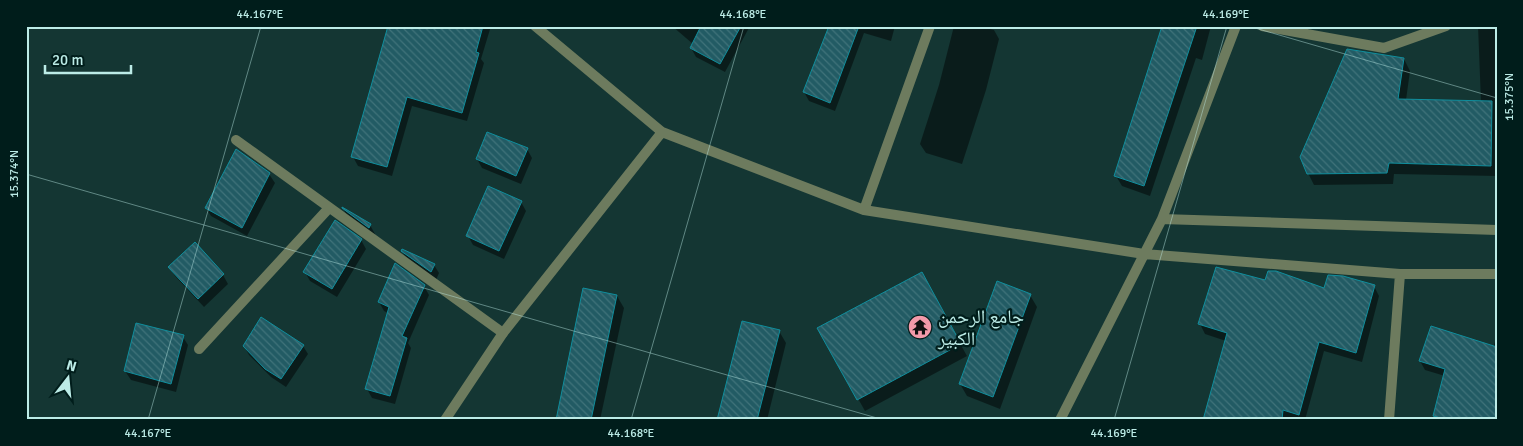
<svg xmlns="http://www.w3.org/2000/svg" width="1523" height="446" viewBox="0 0 1523 446" font-family="Signika,'Noto Naskh Arabic',sans-serif">
<style>
.shadow{fill:#0007}
.building{fill:url(#building-back-hatch);stroke:#0f8e9d}
.lines{fill:none;stroke-linecap:round;stroke-linejoin:round}
.lane{stroke:#6d7b5e;stroke-width:10}
.street{stroke:#6d7b5e;stroke-width:10}
.ticks{fill:none;stroke:#bcece7;stroke-width:1;stroke-opacity:0.45}
.labels{text-anchor:middle;stroke-width:4.5;stroke-linejoin:round;paint-order:stroke}
.poi-label{font-size:19px;fill:#bcece7;stroke:#001d1b;text-anchor:start}
.neatline{fill:none;stroke:#bcece7;stroke-width:2}
.ticks-label{font-size:12px;text-anchor:middle;fill:#bcece7}
</style>
<defs>
<pattern id="building-back-hatch" width="6" height="6" patternUnits="userSpaceOnUse" patternTransform="scale(1.25)"><rect width="6" height="6" fill="#225b64"/><path d="M-1 5l2 2M0 0l6 6M5-1l2 2" fill="none" stroke="#40737a"/></pattern>
</defs>
<rect width="100%" height="100%" fill="#143633"/>
<path class="shadow" d="M389,26H491L481,59L484,63L467,121L412,106L392,176L358,166L353,157Z
M672,26H750L725,72L696,57L691,48L693,44Z
M833,26H895L891,41L864,33L835,111L809,101L804,92Z
M954,26H980L994,30L999,39L986,90L962,164L926,153L920,144L939,85Z
M1164,26H1211L1202,60L1196,58L1150,196L1122,186L1116,176Z
M1478,26H1497V176L1394,174L1393,184L1314,185L1308,173L1404,59L1410,71L1406,100L1481,102Z
M527,149L532,158L521,184L482,168L477,159Z
M269,174L275,183L247,236L211,216L206,208Z
M521,202L526,211L504,259L473,245L468,236Z
M344,210L370,225L375,234L374,236L348,217Z
M361,240L366,249L337,297L310,281L305,272Z
M195,244L223,275L228,284L204,307L175,276L169,267Z
M402,250L434,265L439,273L436,280L407,260Z
M424,286L429,295L408,343L411,348L395,404L372,398L367,389L388,313L384,311L379,302Z
M928,286L967,356L865,411L819,329Z
M1374,286L1379,296L1362,362L1324,351L1305,420H1289L1277,416L1226,341L1205,334L1200,324L1325,289Z
M1030,295L1037,307L1000,409L967,396L960,384Z
M617,296L624,308L600,420H557Z
M779,331L786,343L767,420H719Z
M1497,335V420H1434L1445,376L1425,370L1420,361L1493,348Z
M183,337L188,345L176,392L131,380L125,371Z
M244,346H303L308,354L286,387L271,377L249,355Z"/>
<path class="building" d="M388,26H483L476,52L479,53L462,113L407,97L387,167L351,157Z
M701,26H741L720,64L690,48Z
M829,26H859L830,103L803,92Z
M1162,26H1197L1144,186L1114,176Z
M1347,49L1404,58L1398,99L1492,101L1491,166L1389,163L1387,173L1307,174L1300,157Z
M487,132L528,148L516,176L476,159Z
M236,149L270,173L242,228L205,208Z
M488,186L522,201L499,251L466,236Z
M342,207L371,224L369,228L342,208Z
M335,220L362,239L332,289L303,272Z
M195,242L224,274L198,299L168,267Z
M402,249L435,264L431,272L401,251Z
M395,263L425,285L402,336L407,338L390,396L365,389L389,307L378,302Z
M1216,267L1265,280L1268,271H1276L1324,288L1328,275L1343,276L1375,285L1356,353L1319,342L1299,415L1283,410L1282,420H1203L1227,333L1198,324Z
M922,272L961,344L857,400L817,328Z
M997,281L1031,294L993,397L959,384Z
M583,288L617,295L591,420H556Z
M261,317L304,345L281,379L265,369L243,346Z
M742,321L780,330L757,420H717Z
M136,323L184,335L171,384L124,371Z
M1431,326L1497,347V420H1448L1433,416L1445,369L1419,361Z"/>
<g class="lines">
<path class="lane" d="M236,140L503,333
M199,349L329,208"/>
<path class="street" d="M535,26L662,132L864,210L1144,254L1400,274H1497
M1262,26L1384,48L1446,26
M864,210L930,26
M1162,219L1497,230
M445,420L503,333L662,132
M1060,420L1162,219L1236,26
M1389,420L1400,274"/>
</g>
<path class="ticks" d="M1248,26L1497,98M26,174L884,420M148,420L261,26M631,420L744,26M1114,420L1227,26"/>
<defs>
<g id="temple-disc" transform="scale(1.25)"><circle r="9.5" fill="#f39aaa" stroke="#001d1b"/><path d="M0-6L5-2H3V0L6.5 2.5H4V6H1.5V3h-3V6H-4V2.5H-6.5L-3 0V-2H-5Z" fill="#111"/></g>
</defs>
<g fill-rule="evenodd">
<use href="#temple-disc" x="920" y="327"/>
</g>
<g class="labels">
<g class="poi-label">
<text x="938" y="323">جامع الرحمن<tspan x="938" dy="22">الكبير</tspan></text>
</g>
</g>
<rect width="1523" height="446" fill="none" stroke="#001d1b" stroke-width="55"/>
<g transform="translate(68 378) rotate(16)" stroke="#001d1b" stroke-width="4" paint-order="stroke">
<path d="M0-4L9 19L0 12L-9 19Z" fill="#bcece7"/>
<text y="-8" font-size="14" font-weight="bold" text-anchor="middle" fill="#bcece7">N</text>
</g>
<path d="M45 65v8h86v-8" fill="none" stroke="#bcece7" stroke-width="2.5"/>
<text x="52" y="65" font-size="15" fill="#bcece7" stroke="#001d1b" stroke-width="4" paint-order="stroke">20 m</text>
<rect x="28" y="28" width="1468" height="390" class="neatline"/>
<g class="ticks-label">
<text x="260" y="18">44.167°E</text>
<text x="743" y="18">44.168°E</text>
<text x="1226" y="18">44.169°E</text>
<text transform="translate(1509 97) rotate(-90)" y="4">15.375°N</text>
<text transform="translate(14 174) rotate(-90)" y="4">15.374°N</text>
<text x="148" y="437">44.167°E</text>
<text x="631" y="437">44.168°E</text>
<text x="1114" y="437">44.169°E</text>
</g>
</svg>
